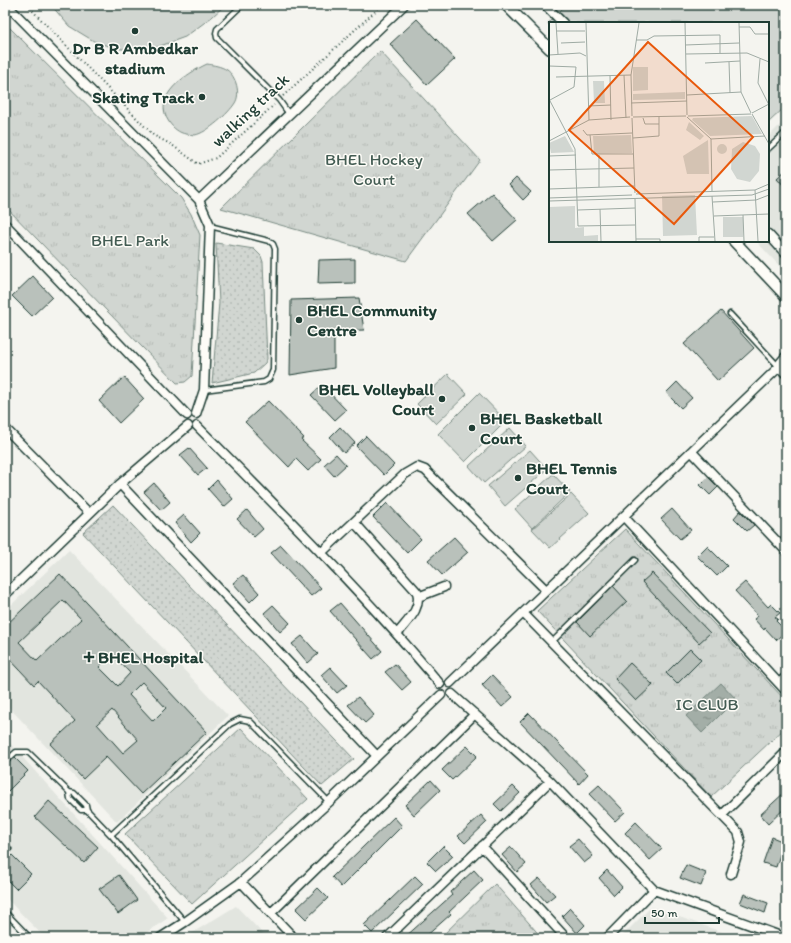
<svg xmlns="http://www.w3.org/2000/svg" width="791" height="943" font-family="Itim,sans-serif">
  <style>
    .built { fill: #e2e5df }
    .grass { fill: url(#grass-dots); stroke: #788a82 }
    .park { fill: url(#park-tufts); stroke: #788a82 }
    .garden { fill: #d1d6d1; stroke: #788a82 }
    .water { fill: url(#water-ripples); stroke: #6e8179 }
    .building { fill: #b9c1bb; stroke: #1f3d34; fill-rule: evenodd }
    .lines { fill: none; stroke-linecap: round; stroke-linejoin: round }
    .service-casing { stroke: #1f3d34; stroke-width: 7 }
    .minor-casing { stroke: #1f3d34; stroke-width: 11 }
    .tertiary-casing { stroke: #1f3d34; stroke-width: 13 }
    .path { stroke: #1f3d34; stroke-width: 2; stroke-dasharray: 1 3; stroke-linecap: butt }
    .service { stroke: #fdfcf7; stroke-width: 4 }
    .minor { stroke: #fdfcf7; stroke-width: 8 }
    .tertiary { stroke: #fdfcf7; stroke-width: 10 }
    .poi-dot { fill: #1f3d34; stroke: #fdfcf7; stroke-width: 1.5 }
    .labels { text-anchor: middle; stroke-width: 3; stroke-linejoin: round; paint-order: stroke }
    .poi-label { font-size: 17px; font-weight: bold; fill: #1f3d34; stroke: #fdfcf7; text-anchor: start }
    .street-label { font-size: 17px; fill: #1f3d34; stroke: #fdfcf7 }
    .park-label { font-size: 17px; fill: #435c53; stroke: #fdfcf7 }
    .inset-road { fill: none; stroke: #9faba4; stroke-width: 1 }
    .view { fill: #e8590c; fill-opacity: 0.15; stroke: #e8590c; stroke-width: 2 }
    .inset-edge { fill: none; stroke: #1f3d34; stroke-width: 2 }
  </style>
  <defs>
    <pattern id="grass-dots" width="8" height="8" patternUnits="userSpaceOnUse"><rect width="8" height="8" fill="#d1d6d1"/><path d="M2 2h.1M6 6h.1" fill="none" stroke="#b3b9b4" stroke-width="1.8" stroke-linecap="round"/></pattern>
    <pattern id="park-tufts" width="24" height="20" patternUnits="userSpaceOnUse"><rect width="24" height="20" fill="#d1d6d1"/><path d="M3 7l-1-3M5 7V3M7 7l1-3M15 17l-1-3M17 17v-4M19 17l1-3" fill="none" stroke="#b3b9b4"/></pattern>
    <pattern id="water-ripples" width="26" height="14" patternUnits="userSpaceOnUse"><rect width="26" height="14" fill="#a3aea7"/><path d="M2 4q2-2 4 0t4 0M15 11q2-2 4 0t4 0" fill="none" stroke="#848f89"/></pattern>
  </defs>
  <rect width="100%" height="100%" fill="#f4f4ef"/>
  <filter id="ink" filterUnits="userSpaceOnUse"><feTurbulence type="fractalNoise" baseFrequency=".025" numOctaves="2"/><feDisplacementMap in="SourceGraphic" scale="8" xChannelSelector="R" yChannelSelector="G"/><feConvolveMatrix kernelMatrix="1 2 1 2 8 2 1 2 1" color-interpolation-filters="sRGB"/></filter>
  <g filter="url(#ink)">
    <path class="built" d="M786,119v154l-30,-32h12v-104z
      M69,550l159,166 -111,106 -112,-119v-92z
      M5,738l163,180 -29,20h-94l-40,-41z
      M236,906l31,32h-83z
      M651,907l88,31h-119z"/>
    <path class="grass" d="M216,243l38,6 7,7 2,6 4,97 -2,4 -11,10 -42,10 7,-80z
      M113,505l241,254 -32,27 -239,-253z"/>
    <path class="park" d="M5,23l176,175 10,16 9,21 -8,141 -7,6 -8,1 -172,-177z
      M380,51l100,109 -74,101 -185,-53z
      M625,529l161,172v26l-75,70 -174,-186z
      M241,728l67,71 -116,105 -67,-70z
      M495,884l47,54h-102z"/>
    <path class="garden" d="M51,5h174l-13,12 -27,20 -33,12h-31l-24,-6 -28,-17z
      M566,5h220v101l-18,17v-100h-218v3l-2,-3z
      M207,64c6,1 14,2 20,6 9,6 14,24 8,33 -6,10 -28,30 -40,32 -3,0 -6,-1 -9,-1 -7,-1 -13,-6 -17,-12 -18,-26 17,-48 38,-58z
      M448,374l19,20 -31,30 -19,-20z
      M479,393l27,28 -41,41 -27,-28z
      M510,428l16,18 -42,37 -15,-17z
      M530,450l17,19 -42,37 -17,-20z
      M553,474l17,18 -38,36 -17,-19z
      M571,494l18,19 -39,35 -18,-19z"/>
    <path class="water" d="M721,683l15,16 -34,34 -16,-17z"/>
    <path class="building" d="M417,19l38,40 -28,26 -37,-41z
      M786,170v18l-9,-10z
      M516,178l15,14 -8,8 -14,-15z
      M492,193l25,27 -24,21 -25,-27z
      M355,259v24l-37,1 1,-24z
      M33,276l19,21 -20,19 -20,-20z
      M359,298l5,32 -30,1v37l-44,7 1,-75z
      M721,311l33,37 -36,33 -34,-37z
      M124,377l20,22 -25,24 -20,-22z
      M677,382l15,16 -11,10 -15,-15z
      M322,385l24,25 -11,10 -24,-25z
      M268,401l36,37 -3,2 20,19 -13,12 -12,-12 -7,8 -44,-45z
      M340,427l15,16 -11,10 -14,-16z
      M366,436l28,29 -10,10 -28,-29z
      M189,448l18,20 -9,7 -18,-20z
      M336,454l10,11 -12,11 -10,-11z
      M708,477l10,10 -8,8 -10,-10z
      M217,480l16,19 -9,8 -16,-18z
      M154,483l16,19 -9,8 -17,-18z
      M387,503l34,36 -14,14 -34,-36z
      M672,509l19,21 -11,9 -19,-20z
      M247,510l16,19 -9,8 -17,-18z
      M740,511l14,14 -7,6 -13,-13z
      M184,515l16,18 -9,9 -16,-19z
      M454,537l14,15 -26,23 -14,-15z
      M281,545l40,43 -10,8 -40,-43z
      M707,546l20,20 -10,10 -20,-20z
      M652,573l58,60 -11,10 -57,-61z
      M60,574l147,158 -66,62 -35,-37 -23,22 -33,-35 25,-23 -37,-40 -4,4 -29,-31v-28zM63,600l18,19 -44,42 -18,-19zM112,654l18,19 -12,13 -19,-19zM142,682l24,26 -13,13 -24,-26zM112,710l26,30 -15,13 -26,-29z
      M243,575l16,18 -9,9 -17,-19z
      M745,582l23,25 3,-3 9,9 -5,4 3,2 -2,2 10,10 -10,9 -11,-12 -1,2 -10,-11 4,-3 -23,-25z
      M613,586l14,15 -37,35 -13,-14z
      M340,603l42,48 -9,8 -43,-48z
      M273,605l17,18 -10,9 -16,-19z
      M302,636l16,18 -10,9 -16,-19z
      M690,649l11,11 -24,24 -11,-11z
      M630,663l23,22 -17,16 -21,-22z
      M395,664l16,18 -9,8 -17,-18z
      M330,667l17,18 -10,8 -16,-18z
      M492,675l21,22 -11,10 -20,-22z
      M358,697l16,18 -9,8 -17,-18z
      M529,713l59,61 -9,10 -59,-62z
      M467,746l10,10 -25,24 -10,-10z
      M15,758l13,13 -23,23v-29z
      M431,780l9,10 -26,25 -9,-10z
      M599,785l26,27 -10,9 -26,-27z
      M513,786l7,7 -19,18 -7,-7z
      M786,791v16l-18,17 -8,-9z
      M49,801l49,46 -14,16 -49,-46z
      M481,815l6,7 -22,21 -7,-7z
      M394,817l8,9 -61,61 -9,-10z
      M636,822l26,27 -12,11 -25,-27z
      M772,837l12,5 -8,25 -13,-4z
      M578,839l15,17 -9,7 -15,-17z
      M443,846l10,10 -17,15 -9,-9z
      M511,847l15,17 -9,8 -15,-17z
      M12,855l19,19 -15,15 -11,-11v-17z
      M686,865l20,8 -5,13 -21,-8z
      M474,870l9,10 -34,32 2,2 -27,24h-20l48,-43 -2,-3z
      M607,870l15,17 -8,8 -15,-17z
      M119,875l18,25 -19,14 -19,-25z
      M415,876l8,8 -51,49 -8,-8z
      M539,878l16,17 -9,7 -15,-17z
      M318,888l10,10 -22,21 -10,-10z
      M744,894l24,9 -3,10 -25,-10z
      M570,908l15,17 -8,8 -15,-17z"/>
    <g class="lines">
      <g class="service-casing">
        <path id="service" d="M242,5l-25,24 -1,4 1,5 62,62 10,14
          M768,149l18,-17
          M730,314l49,53
          M204,390l60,-8 5,-3 4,-9 2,-121 -2,-5 -4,-3 -59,-15
          M552,642l83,-82
          M5,762l11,-10h12l41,40 5,1 12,12 1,5 24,25 119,-111 10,-5 10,2 79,81
          M69,792l1,7 11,11h6
          M111,835l74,87
          M5,845l4,4
          M5,912l25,26"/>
      </g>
      <g class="minor-casing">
        <path id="minor" d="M7,5l192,195 11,25 -6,165 -8,24
          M545,5l18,18
          M199,200l205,-195
          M5,224l182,191
          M768,234l18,20
          M779,367l7,7
          M197,426c83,84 167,168 243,258
          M5,428l84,85
          M692,452l94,99
          M120,484l257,272
          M624,517l162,174
          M354,522l63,70c5,17 -10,29 -19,41
          M321,553l84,-79 12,-7 8,3 121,120
          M5,595l115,-111 68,-58
          M418,597l26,-10
          M523,613l215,219 3,10 -10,32
          M450,683l329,-316 1,-4 6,-7
          M779,683l7,-6
          M452,694l98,87 104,109 132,48
          M722,815l64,-63
          M482,846l84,92
          M241,882l53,56
          M271,913l204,-199
          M160,938l25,-16 56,-40 88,-80 112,-107
          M387,938l163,-157
          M607,938l47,-48"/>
      </g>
      <g class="tertiary-casing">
        <path id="tertiary" d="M506,5l44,44
          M734,241l52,55"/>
      </g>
      <path class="path" d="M27,5l126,130 19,10 26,19 18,-6 58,-53
        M283,96l99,-91"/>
      <use href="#service" class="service"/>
      <use href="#minor" class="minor"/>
      <use href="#tertiary" class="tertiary"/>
    </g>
  </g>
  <g class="poi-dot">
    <circle cx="135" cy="31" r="4"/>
    <circle cx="202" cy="97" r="4"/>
    <circle cx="299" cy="320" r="4"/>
    <circle cx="442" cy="399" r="4"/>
    <circle cx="472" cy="428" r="4"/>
    <circle cx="518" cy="478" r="4"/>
    <path d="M87 651h4v4h4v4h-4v4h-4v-4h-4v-4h4z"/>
  </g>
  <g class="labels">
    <g class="poi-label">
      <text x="135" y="54" text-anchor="middle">Dr B R Ambedkar<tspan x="135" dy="20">stadium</tspan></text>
      <text x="194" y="103" text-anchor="end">Skating Track</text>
      <text x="307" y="316">BHEL Community<tspan x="307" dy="20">Centre</tspan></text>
      <text x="434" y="395" text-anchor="end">BHEL Volleyball<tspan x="434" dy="20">Court</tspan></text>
      <text x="480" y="424">BHEL Basketball<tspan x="480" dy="20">Court</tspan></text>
      <text x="526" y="474">BHEL Tennis<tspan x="526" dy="20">Court</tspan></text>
      <text x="98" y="663">BHEL Hospital</text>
    </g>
    <g class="street-label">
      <text transform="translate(250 110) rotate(-43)" y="6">walking track</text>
    </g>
    <g class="park-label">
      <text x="374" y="165">BHEL Hockey<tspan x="374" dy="20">Court</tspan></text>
      <text x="130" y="246">BHEL Park</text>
      <text x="707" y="710">IC CLUB</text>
    </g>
  </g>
  <g transform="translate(549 22)">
    <rect width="220" height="220" fill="#f4f4ef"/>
    <path d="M136,70v7l-52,1v-6zM140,100l15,14 -4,4 -14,-10zM26,184v22l9,-1v9l14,-1v6h-49v-34z" fill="#d1d6d1"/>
    <path d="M84,45h15v23l-15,1zM44,59h11l1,22h-11zM203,94l10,18 -52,2 -18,-16 1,-2zM82,113l1,18 -38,1 -1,-18zM16,114l9,16 -23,1 -2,-10zM159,118l1,34h-22l-4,-18zM174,195h20v20h-20z" fill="#d1d6d1"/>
    <path d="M194,120l12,4 5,8 -1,17 -9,11 -13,-3 -6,-10 1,-20zM168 127a5 5 0 1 1 10 0a5 5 0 1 1-10 0ZM146,173l2,40 -34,1 -1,-40z" fill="#d1d6d1"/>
    <path class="inset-road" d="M7,1l2,31M37,1l3,97M136,1l2,92M190,1l2,69 10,21M190,5h11l5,7h14M8,9h28M87,18h11l7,-4 66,-1v18M12,21l24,-1M136,23l54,-2M137,32l61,-1 22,9M0,33l31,-2 6,3M211,37l-2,24 11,22M180,40l1,31M156,41l35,-2M0,44l27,1 -2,20 -24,13M75,53l2,43M61,54l1,44M7,55l75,-2M138,73l54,-3M0,77l26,50 3,77 57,-1M82,81l56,-2M39,84l23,-1M203,91l17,-9M203,92l17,30M83,94l-1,-41 8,-52M139,94l63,-2M84,95l53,-1M138,95l24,22 54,-3M83,96l3,75M94,96l2,6h14M34,108l4,5 45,-2M41,113l2,19h41M84,116l26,-2v-19M162,117l1,52M0,119l40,-21 41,-3M50,133v32M0,134l27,-1M0,148l85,-2M0,167l85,-3M206,168l3,51M87,172l119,-4 14,-6M163,174l3,45M0,176l83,-3M86,177l1,42M0,179l203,-6 17,-6M164,180l43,-2 13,-5M51,187l1,32M29,188l57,-2M194,193l1,26M165,194l55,-2M87,217h24v2M150,219v-4h15"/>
    <path class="view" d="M99,20l105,95 -79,87 -105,-94z"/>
    <rect width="220" height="220" class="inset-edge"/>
  </g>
  <rect width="791" height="943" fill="none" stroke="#fdfcf7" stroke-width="20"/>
  <rect x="10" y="10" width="771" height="923" fill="none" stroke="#1f3d34" stroke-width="1.5" filter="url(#ink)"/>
  <path d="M645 917v6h74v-6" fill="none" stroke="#1f3d34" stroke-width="2"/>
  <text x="651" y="917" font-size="12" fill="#1f3d34" stroke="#fdfcf7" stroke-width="3" paint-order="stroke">50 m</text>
</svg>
